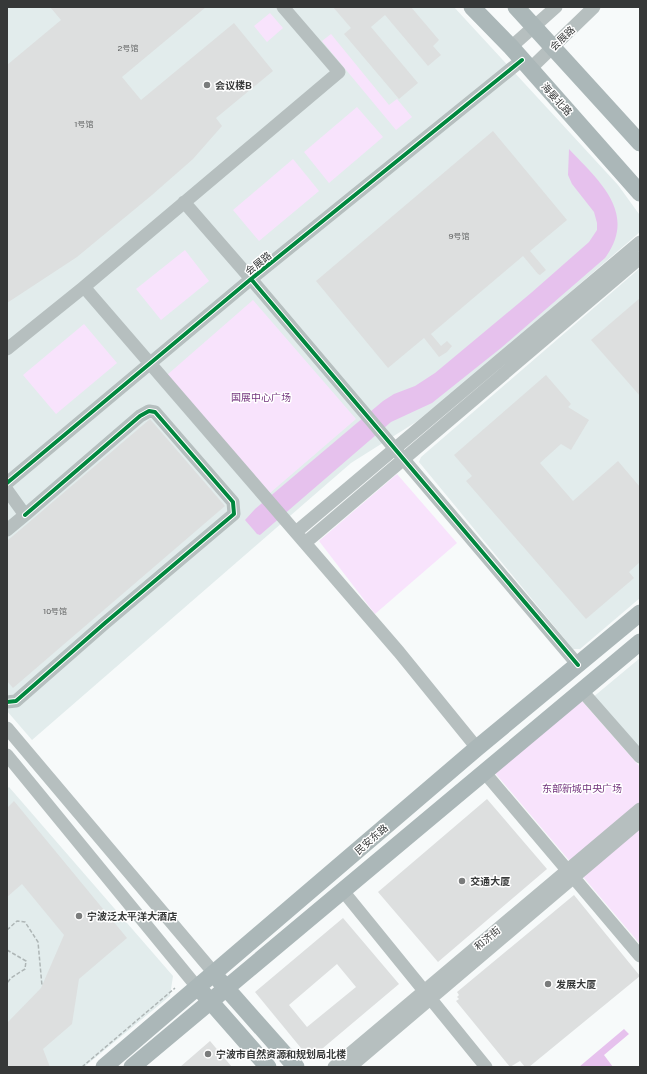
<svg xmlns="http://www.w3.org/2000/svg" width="647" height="1074" font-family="'Public Sans','Noto Sans SC',sans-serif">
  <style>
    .built { fill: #e2ecec }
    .green { fill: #f8e3fc }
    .water { fill: #e6c1ed }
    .building { fill: #dddfdf; fill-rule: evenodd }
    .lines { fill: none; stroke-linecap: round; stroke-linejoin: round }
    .path { stroke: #aeb6b6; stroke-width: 1.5; stroke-dasharray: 4 2; stroke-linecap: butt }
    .minor { stroke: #b6bfbf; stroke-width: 13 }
    .major { stroke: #abb7b8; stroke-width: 17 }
    .cycleway-casing { stroke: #fff; stroke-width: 6 }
    .cycleway { stroke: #00873e; stroke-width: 4 }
    .poi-dot { fill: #7a7c7c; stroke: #fff; stroke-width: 1.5 }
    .labels { text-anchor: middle; stroke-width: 3; stroke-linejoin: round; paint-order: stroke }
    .number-label { font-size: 8px; fill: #626464 }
    .street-label { font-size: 10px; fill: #363838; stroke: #fff }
    .poi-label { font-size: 10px; font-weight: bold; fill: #363838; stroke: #fff; text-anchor: start }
    .park-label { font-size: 10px; fill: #72337c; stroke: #fff }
  </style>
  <rect width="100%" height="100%" fill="#f7fafa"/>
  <path class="built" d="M7,7h447l164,178 21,29 1,18 -161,139 -63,51 -65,41 -319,277 -25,-29z
    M640,268v330l-60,51h-7l-154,-187 2,-5z
    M640,658v95l-48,-55z
    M9,787l164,189 -3,20 -86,71h-77v-278z"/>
  <path class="green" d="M270,13l13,15 -16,14 -13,-16z
    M331,34l58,71 8,-6 15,18 -16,13 -74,-89z
    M357,107l26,30 -54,46 -25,-31z
    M293,159l26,32 -60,50 -26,-31z
    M185,250l24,31 -48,39 -25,-31z
    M253,300l103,119 -86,74 -103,-118z
    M84,324l33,39 -61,51 -33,-39z
    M397,474l60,69 -82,71 -56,-73z
    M582,701l58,66v177l-145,-171z"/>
  <path class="water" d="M569,149c30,32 69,64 36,109l-104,90 -69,55 -41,19 -131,113 -3,-1 -12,-14 10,-11 128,-108 11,-7 21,-8 20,-13 96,-80 58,-51 8,-12v-7l-3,-11 -22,-28 -4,-9z
    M624,1029l5,5 -25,21 9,12h-34z"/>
  <path class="building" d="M50,7h156l-84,70 19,23 93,-77 39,48 -57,47 6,8 -29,33 -41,36 -75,62 -70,46v-238l54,-45z
    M333,7h78l28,33 -6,6 8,9 -13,11 -43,-51 -14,12 47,56 -19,16 -55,-65 7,-6z
    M493,131l74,89 -37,31 16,19 -6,5 -2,-1 -15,-18 -92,78 10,12 6,-5 5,5 -5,6 -8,5 -15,-19 -36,30 -72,-87z
    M640,298v98l-49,-56z
    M546,375l25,29 -3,3 21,13 -18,30 -10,-6 -21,19 33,38 45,-40 22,26v75l-11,10 5,6 -48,41 -120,-138 6,-5 -18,-21z
    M150,419l75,87 -212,182 -6,-7v-140z
    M487,799l60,70 -109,93 -60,-70z
    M14,801l113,137 -48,41 -7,45 -29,25 7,18h-41l-2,-7v-37l34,-35 23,-53 -42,-51 -15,13v-89z
    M574,895l66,81 -111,91h-4l-5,-6 -10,6 -54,-66 3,-2 -2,-2 2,-2 -2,-3z
    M343,918l56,66 -89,75 -55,-67zM337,964l19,23 -49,40 -18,-22z
    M210,1041l22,26h-52z"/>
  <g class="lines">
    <path class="path" d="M7,930l10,-9 8,1 13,20 4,44
      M7,950l19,11 -1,8 -14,9 -4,5
      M7,1015v3
      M82,1067l93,-79"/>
    <path class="minor" d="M511,47l45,-40
      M530,69l64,-62
      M184,202l67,77 327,386
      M84,287l315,365 78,96
      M7,349l77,-62 255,-215 -56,-65
      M7,483l244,-204 271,-219
      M7,490l18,25 -18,15
      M296,532l344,-290
      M305,543l335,-285
      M582,691l58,66
      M7,702l9,-1 89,-78 129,-109 -1,-12 -78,-90 -6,-1 -9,5 -115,99
      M7,728l207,245
      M7,755l190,232
      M485,773l155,183
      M343,891l143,176
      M334,1067l306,-258
      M350,1067l290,-246"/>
    <path class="major" d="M472,7l39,40 129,146
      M516,7l124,136
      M219,980l77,87
      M203,993l65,74
      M104,1067l373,-319 163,-135
      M132,1067l508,-425"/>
    <g class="cycleway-casing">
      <path id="cycleway" d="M251,279l327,386
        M7,483l244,-204 271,-219
        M7,702l9,-1 89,-78 129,-109 -1,-12 -78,-90 -6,-1 -9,5 -115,99"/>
    </g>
    <use href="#cycleway" class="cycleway"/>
  </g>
  <g class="poi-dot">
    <circle cx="207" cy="85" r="4"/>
    <circle cx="462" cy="881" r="4"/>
    <circle cx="79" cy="916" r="4"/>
    <circle cx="548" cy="984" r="4"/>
    <circle cx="208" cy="1054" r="4"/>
  </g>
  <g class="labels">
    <g class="number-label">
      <text x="128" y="51">2号馆</text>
      <text x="84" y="127">1号馆</text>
      <text x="459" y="239">9号馆</text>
      <text x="55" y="614">10号馆</text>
    </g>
    <g class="street-label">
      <text transform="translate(562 38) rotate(-44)" y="4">会展路</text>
      <text transform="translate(557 99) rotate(48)" y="4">海晏北路</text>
      <text transform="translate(258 263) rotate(-39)" y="4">会展路</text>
      <text transform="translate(371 839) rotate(-41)" y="4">民安东路</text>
      <text transform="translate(487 938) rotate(-40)" y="4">和济街</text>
    </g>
    <g class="poi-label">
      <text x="215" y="89">会议楼B</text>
      <text x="470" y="885">交通大厦</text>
      <text x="87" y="920">宁波泛太平洋大酒店</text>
      <text x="556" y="988">发展大厦</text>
      <text x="216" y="1058">宁波市自然资源和规划局北楼</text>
    </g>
    <g class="park-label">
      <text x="261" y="401">国展中心广场</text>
      <text x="582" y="792">东部新城中央广场</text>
    </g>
  </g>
  <rect width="647" height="1074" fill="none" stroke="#363838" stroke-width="16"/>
</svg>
